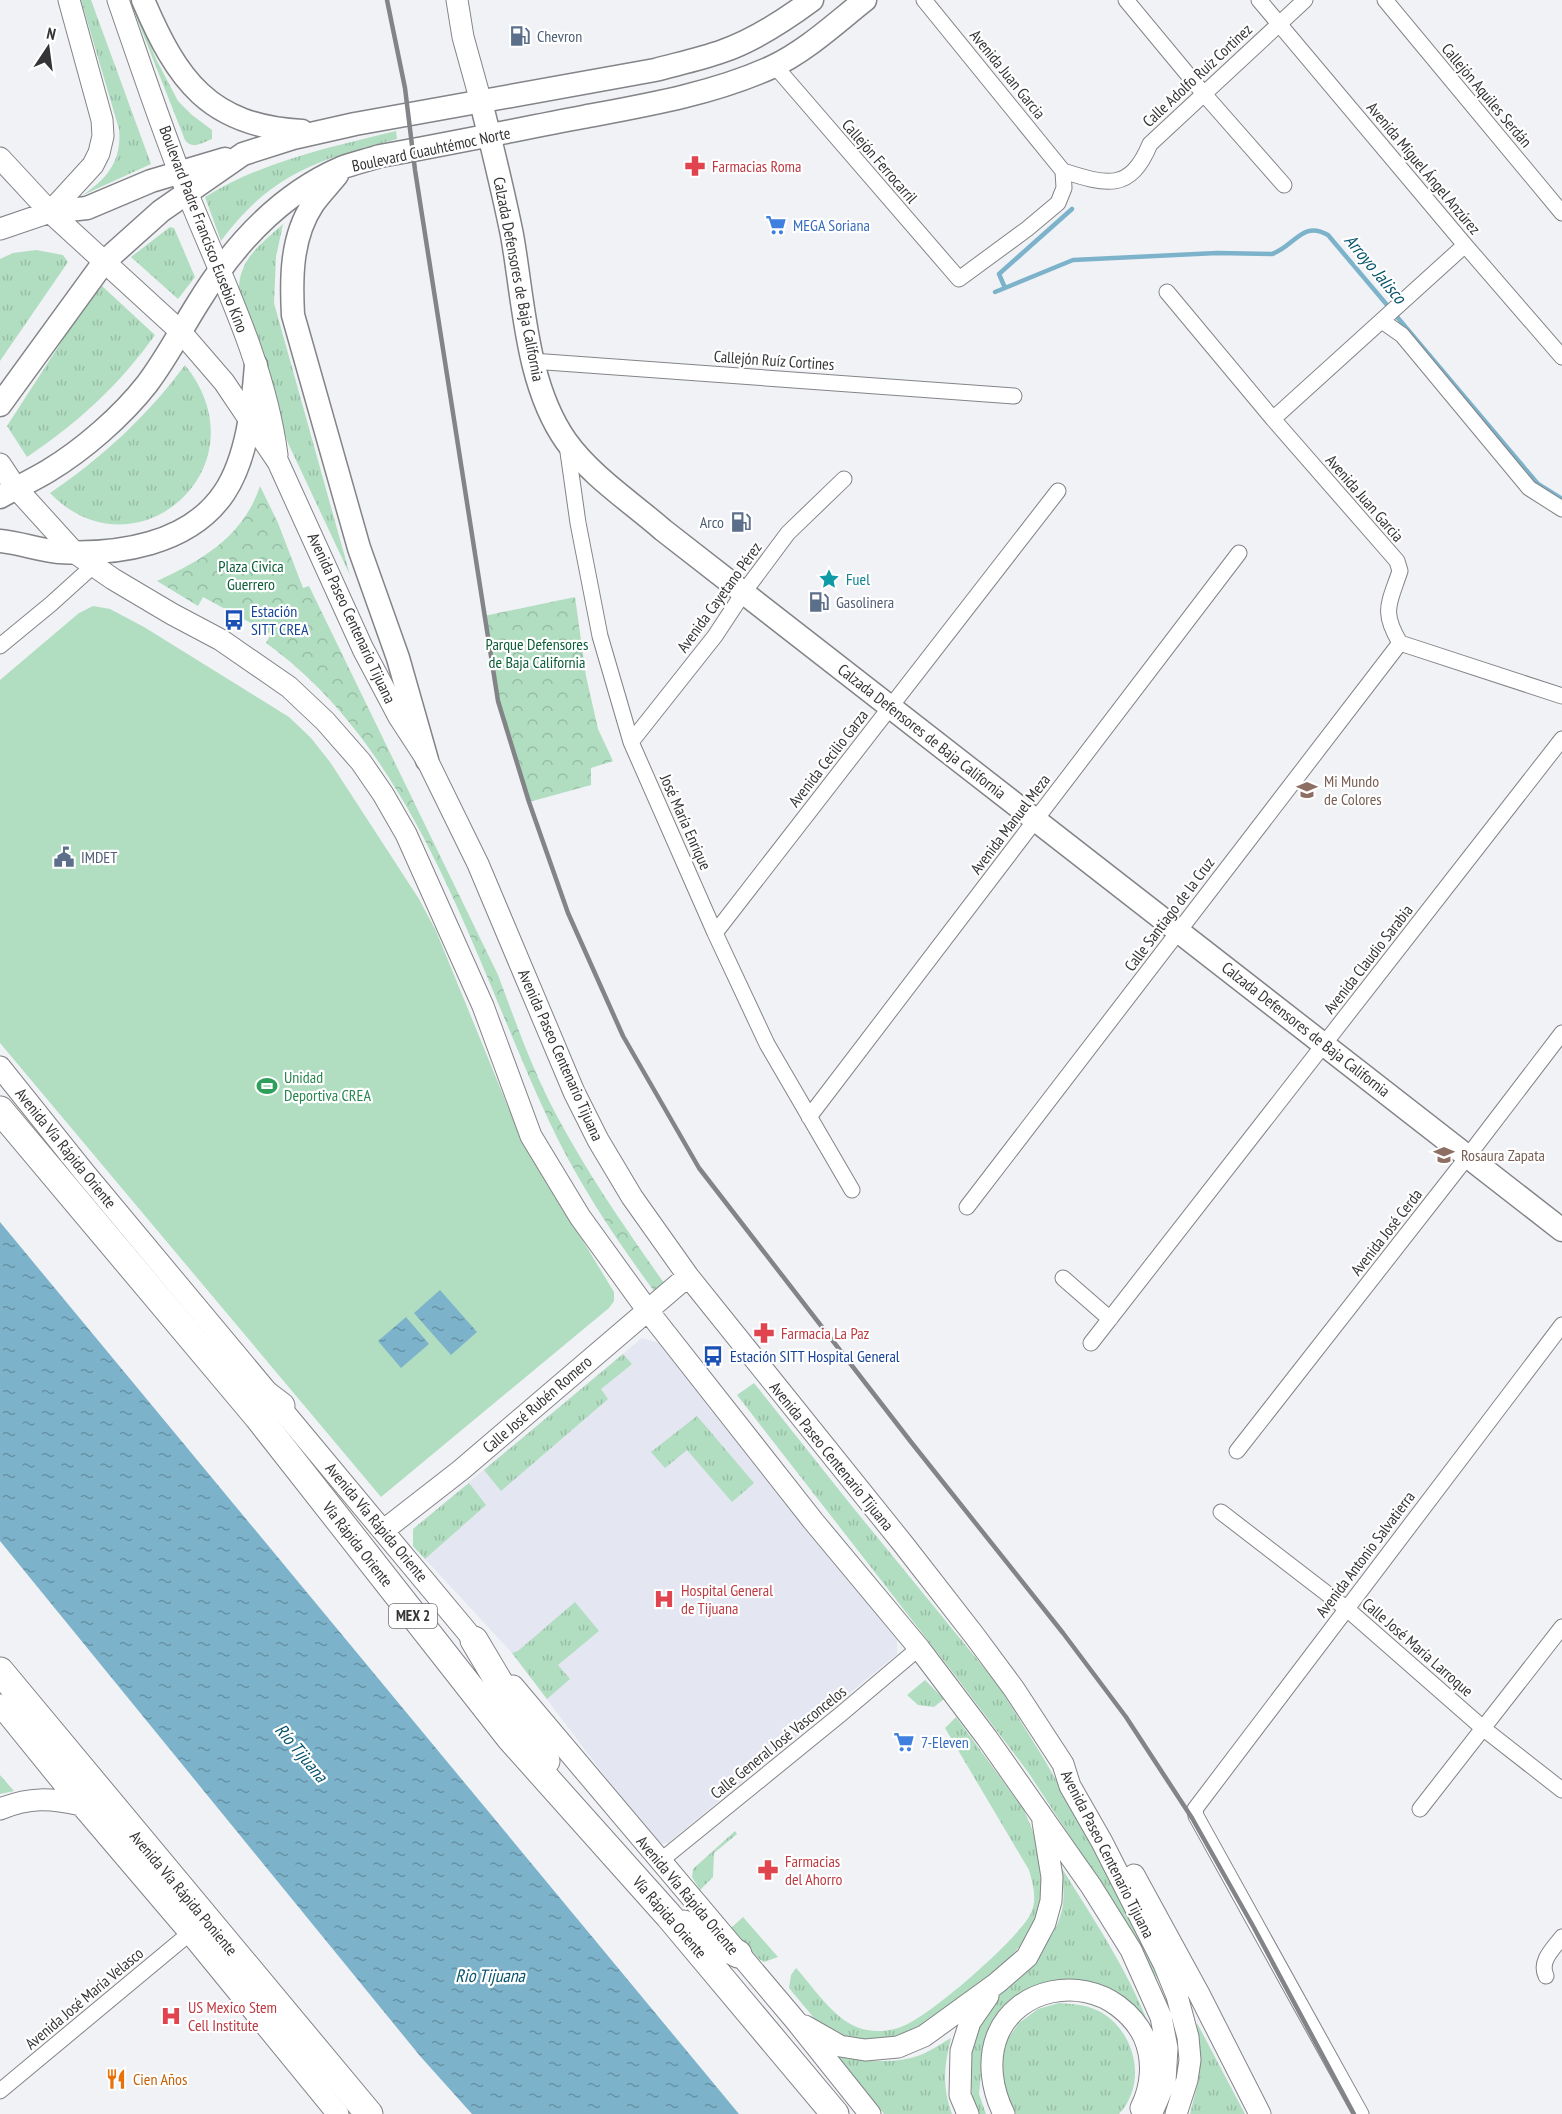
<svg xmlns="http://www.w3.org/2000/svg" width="1562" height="2114" font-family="'PT Sans Narrow',sans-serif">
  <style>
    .built { fill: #e4e6f1 }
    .grass { fill: url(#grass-tufts) }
    .park { fill: url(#park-crowns) }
    .garden { fill: #b1ddc0 }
    .water { fill: url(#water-ripples) }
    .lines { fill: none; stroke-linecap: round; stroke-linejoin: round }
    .stream { stroke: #7cb3cb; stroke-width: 4.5 }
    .street-casing { stroke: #838487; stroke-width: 17 }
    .secondary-casing { stroke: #838487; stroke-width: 23 }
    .primary-casing { stroke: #838487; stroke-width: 25 }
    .highway-casing { stroke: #838487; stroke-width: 29 }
    .street { stroke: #fff; stroke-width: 15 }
    .secondary { stroke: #fff; stroke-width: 21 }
    .primary { stroke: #fff; stroke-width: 22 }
    .highway { stroke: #fff; stroke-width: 27 }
    .rail { stroke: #838487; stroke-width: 4.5 }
    .labels { text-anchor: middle; stroke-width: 4.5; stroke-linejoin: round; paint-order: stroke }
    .shield { fill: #fff; stroke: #727273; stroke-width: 1.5 }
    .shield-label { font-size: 15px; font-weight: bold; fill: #353537 }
    .service-label { font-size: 16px; fill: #4e5e75; stroke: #fff; text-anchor: start }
    .street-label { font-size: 16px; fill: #353537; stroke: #fff }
    .health-label { font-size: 16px; fill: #be3a42; stroke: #fff; text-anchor: start }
    .shop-label { font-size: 16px; fill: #366cbe; stroke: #fff; text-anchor: start }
    .park-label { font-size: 16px; fill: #0b5d37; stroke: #fff }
    .culture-label { font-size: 16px; fill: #0d838f; stroke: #fff; text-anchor: start }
    .transit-label { font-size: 16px; fill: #164399; stroke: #fff; text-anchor: start }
    .education-label { font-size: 16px; fill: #785e54; stroke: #fff; text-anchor: start }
    .leisure-label { font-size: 16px; fill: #27864d; stroke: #fff; text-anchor: start }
    .food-label { font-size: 16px; fill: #c56008; stroke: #fff; text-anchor: start }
    .water-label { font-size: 18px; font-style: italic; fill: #09556e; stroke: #fff }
  </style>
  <defs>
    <pattern id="grass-tufts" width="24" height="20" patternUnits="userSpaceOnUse" patternTransform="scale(1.5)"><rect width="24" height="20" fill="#b1ddc0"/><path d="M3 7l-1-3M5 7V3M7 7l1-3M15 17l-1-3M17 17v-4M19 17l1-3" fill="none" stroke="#99bea6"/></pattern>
    <pattern id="park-crowns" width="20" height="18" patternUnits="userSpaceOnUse" patternTransform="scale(1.5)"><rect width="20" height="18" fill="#b1ddc0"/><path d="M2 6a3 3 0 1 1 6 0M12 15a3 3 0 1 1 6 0" fill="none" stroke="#99bea6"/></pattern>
    <pattern id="water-ripples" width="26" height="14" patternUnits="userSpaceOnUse" patternTransform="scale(1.5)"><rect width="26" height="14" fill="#7cb3cb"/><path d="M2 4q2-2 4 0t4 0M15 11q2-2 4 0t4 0" fill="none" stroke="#6692a6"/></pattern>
  </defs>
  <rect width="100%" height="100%" fill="#f1f2f6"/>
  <path class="built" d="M642,1338l18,5 237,297v14l-229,189 -12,1 -144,-191 -99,-107v-17z"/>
  <path class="grass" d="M81,0h10l60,164 -68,31c25,-17 39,-35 36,-66z
    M132,6h2l22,53 22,42 14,14 20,15v9c-10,4 -20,11 -27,1z
    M396,131l1,8c-77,20 -126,34 -176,102l-16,-44c58,-36 126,-50 191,-66z
    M283,224l-7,33 -2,46 76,272 -62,-132 -47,-135c-9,-43 13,-58 42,-84z
    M170,227l4,1 21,49 -17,22 -47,-42z
    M36,250l27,5 5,7 -68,99v-102l13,-6z
    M102,286l53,49c-35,49 -77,88 -128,122l-20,-31 73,-113z
    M185,365c82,102 -50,216 -135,128 52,-35 98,-78 135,-128z
    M623,1354l9,10 -31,25 7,10 -107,92 -17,-21z
    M754,1383l97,122 147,180 46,74 47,82 75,149 -18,-24 -24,-47 -96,-147 -74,-98 -217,-279z
    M697,1416l57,67 -22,19 -45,-52 -22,18 -14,-16z
    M469,1483l17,22 -61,54 -12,-13v-17z
    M575,1602l24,29 -41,34 12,14 -23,20 -35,-46 6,-2z
    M925,1680l19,19 -10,8 -16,-2 -11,-10z
    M956,1717l68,93 10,24 6,25 5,42 -24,44 -34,37 -59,41 -28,15 -31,3 -28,-4 -14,-7 -13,-12 -25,-30 2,-13 5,-7c19,21 41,57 71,62 11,2 26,1 36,-4 27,-10 114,-86 127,-111 8,-15 3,-30 -1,-45l-84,-142z
    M0,1775l14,16 -14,3z
    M735,1831l2,3 -23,19 -1,24 -13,13 -8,-13 1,-8z
    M1061,1867c32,51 66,102 88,158l-26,-23 -86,-15 -21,9 -21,20 -11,27 -5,51 7,20h-9c-15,-50 -5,-94 32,-132 20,-20 42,-37 51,-65 6,-17 3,-33 1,-50z
    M743,1917l35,40 -14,5 -5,-3 -28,-31z
    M1059,2003c16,1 31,2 45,11 32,21 43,70 15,100h-103l-7,-8 -9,-43 6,-22 13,-18 19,-14z
    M1197,2023l48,91h-55l9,-36z
    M951,2038c-7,29 -9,48 1,76h-68l-49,-58c26,5 62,9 88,-2 9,-4 19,-11 28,-16z"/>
  <path class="park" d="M260,486l18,37 25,65 6,-2 189,389c18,48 35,97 60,143 31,58 68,111 106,165l-10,8c-40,-54 -77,-110 -105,-170 -76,-162 -131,-369 -283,-478l5,-9 -68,-37 -5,9 -41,-25c44,-20 87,-45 103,-95z
    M575,597l11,79 12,53 15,32 -22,7v17l-62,17 -31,-101 -14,-85z"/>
  <path class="garden" d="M93,606l17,3 34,18 145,90 22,21 19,24 89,137 17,32 86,210 92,151v9l-5,7 -228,189 -381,-454v-363l79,-67z"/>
  <path class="water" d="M0,1222l739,892h-267l-52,-58 -420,-515z
    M440,1290l37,42 -26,23 -37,-42z
    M406,1317l23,27 -28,24 -23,-27z"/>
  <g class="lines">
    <path class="stream" d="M1005,288l-6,-14 73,-65
      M995,292l78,-32 144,-7 55,1c23,-8 30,-34 56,-19l210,249 24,15"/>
    <g class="street-casing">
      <path id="street" d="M924,0l139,171
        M1126,0l78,94 80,91
        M1259,0l206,245 97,112
        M1385,0l177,213
        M775,66l184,213 68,-50 31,-26 6,-15 -1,-17c44,14 67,21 87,-27l155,-144
        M1167,292l106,127 124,142 3,10c-11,33 -19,40 0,72
        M1382,321l20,14 127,153 33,21
        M532,361l482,35
        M1273,419l192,-174
        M567,445l11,78 22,113 31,106 84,191 52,111 85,146
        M1400,643l162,53
        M0,646l51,-42 42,-38
        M631,742l84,-106 29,-44 44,-59 56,-54
        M715,933l343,-442
        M809,1117l430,-564
        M967,1207l433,-564
        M1063,1278l47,41
        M1091,1343l471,-604
        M1237,1451l231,-295 94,-123
        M1221,1512l126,97 137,120 78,61
        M1420,1809l142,-182
        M659,1862l182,-148 78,-66
        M1546,1976c-7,-15 7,-27 16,-39
        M0,2091l190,-158
        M1361,2114l-165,-298 -1,-7 367,-484"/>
    </g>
    <g class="secondary-casing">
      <path id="secondary" d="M118,0c23,66 45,133 71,197 34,84 76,167 88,258
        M457,0l6,37 18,65
        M0,158l50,54 130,119 44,51 54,80 85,187 36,68 28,43 51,104 96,228 24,48 34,57 56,79 216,269 70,90 40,54 49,75 7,22 32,56 62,122 13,32 11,41 2,23 -3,20 -11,34
        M0,229l50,-17 43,-47 6,-12 4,-17 -1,-16 -33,-120
        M0,464l16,24 58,64 39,27 59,35 49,26 68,47 36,34 36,41 22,32 23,40 77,172 48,130 49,81 68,94 166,211 105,126 68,90 104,148 40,64 30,67 6,31 -2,34 -12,28 -4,4
        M0,1067l84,105 399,479
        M384,1530l77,-60 227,-194
        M513,1686l282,334 75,94
        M0,1705l81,100 109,128 148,181
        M0,1809c30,-12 50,-11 81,-4
        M1134,1875l65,119 61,120
        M805,2026l35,20 25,4 33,-3 26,-11 73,-53 30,-26 18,-34 6,-22 1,-24 -9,-55
        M968,2114l-8,-19 1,-44 9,-29 18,-26
        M1004,2114c-12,-24 -17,-54 -6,-80 20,-46 82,-57 120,-28 12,9 20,18 26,31 10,23 8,49 -3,71"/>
    </g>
    <g class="primary-casing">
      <path id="primary" d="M143,0c34,80 66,126 159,131
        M481,102c11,44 22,88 31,133 12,67 14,149 54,206 25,35 65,61 97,89l899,700
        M337,175c-8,10 -17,19 -24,29 -22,33 -22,74 -20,111l66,233 39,110 29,102
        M50,212l37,-4 64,-27 74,-22
        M0,405l104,-143 57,-51 82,-57 50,-16 62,-14 300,-54c22,-6 46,-11 68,-19 32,-11 62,-31 89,-51
        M0,497c16,-9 33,-17 48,-26 35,-21 74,-55 99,-87 19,-25 34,-54 51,-81 35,-57 81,-108 143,-135 13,-5 27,-8 39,-12 68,-12 135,-26 203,-39 64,-12 129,-23 189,-50 34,-16 64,-44 93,-67
        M0,541c20,2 39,9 59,11 58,3 130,-7 165,-59 23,-34 29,-88 32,-128"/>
    </g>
    <g class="highway-casing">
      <path id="highway" d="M0,1110l258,307 252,321 159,178 166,198
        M232,1369l49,37
        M474,1640l72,121
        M0,1671l369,443
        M684,1924l54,30"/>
    </g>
    <use href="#street" class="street"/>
    <use href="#secondary" class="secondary"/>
    <use href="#primary" class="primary"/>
    <use href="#highway" class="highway"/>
    <path class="rail" d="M387,0l18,88 10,82 83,531 31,101 39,111 55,123 76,132 212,274 152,191 63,84 66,101 61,108 101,188"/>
  </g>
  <defs>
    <g id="fuel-bare" transform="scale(1.62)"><path d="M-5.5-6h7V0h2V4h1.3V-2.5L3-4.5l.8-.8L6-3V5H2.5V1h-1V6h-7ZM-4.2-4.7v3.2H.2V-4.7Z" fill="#5c6f8a" stroke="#fff" stroke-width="2.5" paint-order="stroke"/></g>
    <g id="pharmacy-bare" transform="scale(1.62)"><path d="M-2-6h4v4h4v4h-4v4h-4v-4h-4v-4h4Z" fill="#e0444e" stroke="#fff" stroke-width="2.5" paint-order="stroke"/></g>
    <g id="supermarket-bare" transform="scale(1.62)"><path d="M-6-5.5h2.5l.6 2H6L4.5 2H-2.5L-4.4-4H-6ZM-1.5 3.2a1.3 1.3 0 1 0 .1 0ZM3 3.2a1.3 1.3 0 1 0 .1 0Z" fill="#3f7fe0" stroke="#fff" stroke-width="2.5" paint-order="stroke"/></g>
    <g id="sight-bare" transform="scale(1.62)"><path d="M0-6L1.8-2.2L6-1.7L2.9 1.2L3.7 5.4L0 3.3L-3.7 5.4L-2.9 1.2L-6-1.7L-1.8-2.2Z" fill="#0f9aa8" stroke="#fff" stroke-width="2.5" paint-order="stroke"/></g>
    <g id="bus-bare" transform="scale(1.62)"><path d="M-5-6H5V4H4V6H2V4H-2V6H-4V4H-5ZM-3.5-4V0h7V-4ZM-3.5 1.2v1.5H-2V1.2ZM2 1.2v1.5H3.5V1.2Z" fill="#1a4fb4" stroke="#fff" stroke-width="2.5" paint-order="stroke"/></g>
    <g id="school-bare" transform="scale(1.62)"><path d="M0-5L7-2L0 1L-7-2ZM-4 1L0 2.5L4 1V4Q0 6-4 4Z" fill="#8d6e63" stroke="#fff" stroke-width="2.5" paint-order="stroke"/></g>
    <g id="civic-bare" transform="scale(1.62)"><path d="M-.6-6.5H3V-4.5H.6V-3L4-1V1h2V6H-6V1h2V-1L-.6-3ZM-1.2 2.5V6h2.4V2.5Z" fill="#5c6f8a" stroke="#fff" stroke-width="2.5" paint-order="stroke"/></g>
    <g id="stadium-bare" transform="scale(1.62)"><path d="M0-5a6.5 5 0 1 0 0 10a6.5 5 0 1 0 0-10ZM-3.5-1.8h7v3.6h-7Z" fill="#2e9e5b" stroke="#fff" stroke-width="2.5" paint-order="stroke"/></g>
    <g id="hospital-bare" transform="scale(1.62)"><path d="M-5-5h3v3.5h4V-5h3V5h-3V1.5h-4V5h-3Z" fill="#e0444e" stroke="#fff" stroke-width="2.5" paint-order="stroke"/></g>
    <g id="restaurant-bare" transform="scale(1.62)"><path d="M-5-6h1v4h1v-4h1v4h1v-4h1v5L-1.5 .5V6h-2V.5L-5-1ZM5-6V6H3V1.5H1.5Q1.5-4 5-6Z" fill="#e8710a" stroke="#fff" stroke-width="2.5" paint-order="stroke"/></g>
  </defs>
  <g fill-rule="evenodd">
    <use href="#fuel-bare" x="520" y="36"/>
    <use href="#pharmacy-bare" x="695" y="166"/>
    <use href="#supermarket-bare" x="776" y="225"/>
    <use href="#fuel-bare" x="741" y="522"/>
    <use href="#sight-bare" x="829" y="579"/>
    <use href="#fuel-bare" x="819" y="602"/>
    <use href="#bus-bare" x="234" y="620"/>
    <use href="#school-bare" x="1307" y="790"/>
    <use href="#civic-bare" x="64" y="857"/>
    <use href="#stadium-bare" x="267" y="1086"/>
    <use href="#school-bare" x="1444" y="1155"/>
    <use href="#pharmacy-bare" x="764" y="1333"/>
    <use href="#bus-bare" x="713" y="1356"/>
    <use href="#hospital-bare" x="664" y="1599"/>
    <use href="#supermarket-bare" x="904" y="1742"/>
    <use href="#pharmacy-bare" x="768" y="1870"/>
    <use href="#hospital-bare" x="171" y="2016"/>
    <use href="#restaurant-bare" x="116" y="2079"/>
  </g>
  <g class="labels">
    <rect class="shield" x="389" y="1604" width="48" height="24" rx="4.5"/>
    <g class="shield-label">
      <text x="413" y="1621">MEX 2</text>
    </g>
    <g class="service-label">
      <text x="537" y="42">Chevron</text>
      <text x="724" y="528" text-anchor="end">Arco</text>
      <text x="836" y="608">Gasolinera</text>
      <text x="81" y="863">IMDET</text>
    </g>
    <g class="street-label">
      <text transform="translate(1008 74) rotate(51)" y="6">Avenida Juan Garcia</text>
      <text transform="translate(1197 75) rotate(-43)" y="6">Calle Adolfo Ruíz Cortinez</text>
      <text transform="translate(1487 95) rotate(50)" y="6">Callejón Aquiles Serdán</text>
      <text transform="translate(431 149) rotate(-12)" y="6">Boulevard Cuauhtémoc Norte</text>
      <text transform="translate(880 161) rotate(49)" y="6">Callejón Ferrocarril</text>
      <text transform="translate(1424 168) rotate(50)" y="6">Avenida Miguel Ángel Anzúrez</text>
      <text transform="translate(204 229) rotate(69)" y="6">Boulevard Padre Francisco Eusebio Kino</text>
      <text transform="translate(519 279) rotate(79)" y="6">Calzada Defensores de Baja California</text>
      <text transform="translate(774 360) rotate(4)" y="6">Callejón Ruíz Cortines</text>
      <text transform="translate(1365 498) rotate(49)" y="6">Avenida Juan Garcia</text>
      <text transform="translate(719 597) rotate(-54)" y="6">Avenida Cayetano Pérez</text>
      <text transform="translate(352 618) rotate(65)" y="6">Avenida Paseo Centenario Tijuana</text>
      <text transform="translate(922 731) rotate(38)" y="6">Calzada Defensores de Baja California</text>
      <text transform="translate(828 758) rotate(-52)" y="6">Avenida Cecilio Garza</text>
      <text transform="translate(686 822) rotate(66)" y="6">José María Enrique</text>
      <text transform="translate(1010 824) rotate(-53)" y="6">Avenida Manuel Meza</text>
      <text transform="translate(1169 914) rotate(-53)" y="6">Calle Santiago de la Cruz</text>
      <text transform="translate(1368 959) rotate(-52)" y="6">Avenida Claudio Sarabia</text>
      <text transform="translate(1306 1029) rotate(38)" y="6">Calzada Defensores de Baja California</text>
      <text transform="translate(561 1055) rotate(66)" y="6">Avenida Paseo Centenario Tijuana</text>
      <text transform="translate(66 1148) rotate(51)" y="6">Avenida Vía Rápida Oriente</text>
      <text transform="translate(1386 1232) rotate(-52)" y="6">Avenida José Cerda</text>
      <text transform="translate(537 1404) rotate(-41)" y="6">Calle José Rubén Romero</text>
      <text transform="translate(832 1456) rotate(51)" y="6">Avenida Paseo Centenario Tijuana</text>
      <text transform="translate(377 1522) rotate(50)" y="6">Avenida Vía Rápida Oriente</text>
      <text transform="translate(358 1544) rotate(52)" y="6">Vía Rápida Oriente</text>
      <text transform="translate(1365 1554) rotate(-53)" y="6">Avenida Antonio Salvatierra</text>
      <text transform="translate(1418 1647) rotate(41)" y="6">Calle José María Larroque</text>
      <text transform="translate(778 1742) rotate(-39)" y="6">Calle General José Vasconcelos</text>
      <text transform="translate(1108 1854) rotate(63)" y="6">Avenida Paseo Centenario Tijuana</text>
      <text transform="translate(184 1893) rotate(50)" y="6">Avenida Vía Rápida Poniente</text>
      <text transform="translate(688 1895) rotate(50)" y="6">Avenida Vía Rápida Oriente</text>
      <text transform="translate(670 1917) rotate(49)" y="6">Vía Rápida Oriente</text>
      <text transform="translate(84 1998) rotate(-40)" y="6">Avenida José María Velasco</text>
    </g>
    <g class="health-label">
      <text x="712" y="172">Farmacias Roma</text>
      <text x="781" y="1339">Farmacia La Paz</text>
      <text x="681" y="1596">Hospital General<tspan x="681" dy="18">de Tijuana</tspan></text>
      <text x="785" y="1867">Farmacias<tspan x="785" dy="18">del Ahorro</tspan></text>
      <text x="188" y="2013">US Mexico Stem<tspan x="188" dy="18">Cell Institute</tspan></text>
    </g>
    <g class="shop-label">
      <text x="793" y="231">MEGA Soriana</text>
      <text x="921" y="1748">7-Eleven</text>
    </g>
    <g class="park-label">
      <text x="251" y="572">Plaza Civica<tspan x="251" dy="18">Guerrero</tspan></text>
      <text x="537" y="650">Parque Defensores<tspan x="537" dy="18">de Baja California</tspan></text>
    </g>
    <g class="culture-label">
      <text x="846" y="585">Fuel</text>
    </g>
    <g class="transit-label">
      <text x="251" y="617">Estación<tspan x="251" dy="18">SITT CREA</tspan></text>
      <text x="730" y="1362">Estación SITT Hospital General</text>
    </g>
    <g class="education-label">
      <text x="1324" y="787">Mi Mundo<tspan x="1324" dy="18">de Colores</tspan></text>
      <text x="1461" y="1161">Rosaura Zapata</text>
    </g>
    <g class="leisure-label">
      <text x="284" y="1083">Unidad<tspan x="284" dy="18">Deportiva CREA</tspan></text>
    </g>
    <g class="food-label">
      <text x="133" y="2085">Cien Años</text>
    </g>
    <g class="water-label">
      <text transform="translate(1375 269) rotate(50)" y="6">Arroyo Jalisco</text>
      <text transform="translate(301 1753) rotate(50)" y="6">Río Tijuana</text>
      <text x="490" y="1982">Rio Tijuana</text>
    </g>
  </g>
  <g transform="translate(48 48) rotate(13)" stroke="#ffffff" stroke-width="4.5" paint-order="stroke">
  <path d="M0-4.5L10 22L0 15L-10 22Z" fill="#353537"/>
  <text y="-9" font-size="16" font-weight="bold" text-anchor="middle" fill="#353537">N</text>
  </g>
</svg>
